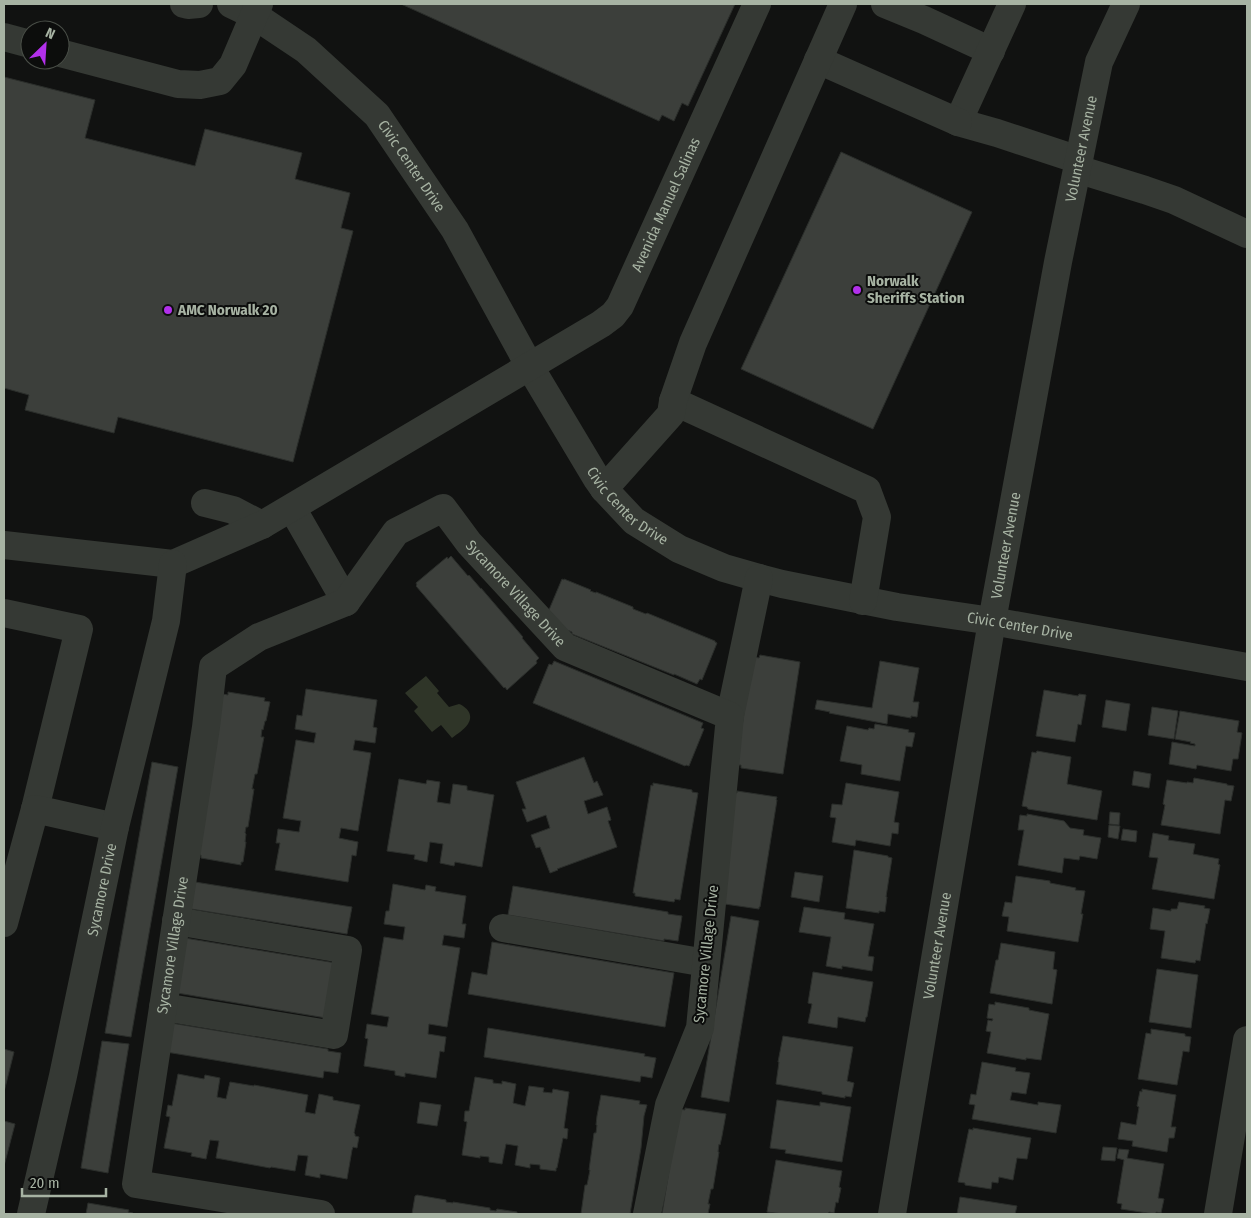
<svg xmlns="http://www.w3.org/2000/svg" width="1251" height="1218" font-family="'Fira Sans Condensed',sans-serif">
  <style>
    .water { fill: #2f3528 }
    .building { fill: #3c3f3b; stroke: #2b2e2b }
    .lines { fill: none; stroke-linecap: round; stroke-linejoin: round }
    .minor { stroke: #353934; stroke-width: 28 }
    .poi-dot { fill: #b230eb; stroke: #0c0d0c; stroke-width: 2 }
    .labels { text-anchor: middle; stroke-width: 4; stroke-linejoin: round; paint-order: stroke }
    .street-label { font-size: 15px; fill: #a7b3a3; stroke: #0c0d0c }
    .poi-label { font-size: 15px; font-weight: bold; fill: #a7b3a3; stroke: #0c0d0c; text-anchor: start }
  </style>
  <rect width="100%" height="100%" fill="#111211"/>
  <path class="water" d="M426,676l13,15 -2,2 12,14 10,-3c8,3 15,11 9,20 -3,5 -11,10 -16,14l-11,-13 -9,7 -18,-21 4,-4 -13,-14z"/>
  <path class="building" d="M401,4h334l-47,102 -6,-3 -8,18 -12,-6 -3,6z
    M4,77l91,23 -10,38 110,28 10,-37 97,24 -7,26 55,14 -9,35 12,3 -60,231 -175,-45 -4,16 -89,-23 4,-15 -25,-7z
    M841,152l131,60 -99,217 -132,-60z
    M451,556l17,20 1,-1 12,14v-1l42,49 -1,1 17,20 -3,3 1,2 -30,27 -2,-3 -1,1 -88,-102 1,-1 -1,-2 31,-26 1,2z
    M562,579l2,1v-1l27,11 -1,1 6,2v-1l37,15v2l13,5 1,-1 68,28v1l2,1 -15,37 -2,-1 -3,5 -23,-10v1l-102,-41v-2l-25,-10 -1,-5z
    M760,655l40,7 -17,112 -42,-6v-3h-5l12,-78 6,-30 5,1z
    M554,661l149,62 -2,5 3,1 -15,37 -3,-1 -1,1 -152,-63 16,-39 3,1z
    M880,661l39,7 -6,34h6l-2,15 -6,-1v2l-23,-4 -1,10 -58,-11 1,-1 -15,-3 2,-9 55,8z
    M306,689l71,11 -4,27 4,1 -2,15 -20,-3 -2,10 18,3 -13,78 -17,-3 -2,10 19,4 -2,14 -4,-1 -4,27 -73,-12 5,-27h-4l2,-14 21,3 2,-11 -18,-3 13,-78 18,3 2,-10 -21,-4 2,-14 5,1z
    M1044,690l34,6 1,-2 7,1 -5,30 -3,-1 -3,18 -39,-6z
    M228,692l37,6 -1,3 6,1 -4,19h-1l-2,9 -1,-1 -1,8h3l-7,37h-2l-3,15h2l-6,38h-2l-1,6 1,1 -1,8h1l-3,20h-2v3l-40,-7v-3l-6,-1 28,-160 5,1z
    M1106,700l24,4 -4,27 -24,-4z
    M1152,707l26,4 -4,28 -26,-4z
    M1180,711l59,10 -2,11 5,1 -4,26h-5l-2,12 -34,-6 -1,4 -27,-5 3,-22 23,4v-2l-5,-1 1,-1 -16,-3z
    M875,724l34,6 -1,2 7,1 -3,14 -6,-1 -6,35 -39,-7 1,-9 -22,-4 7,-35 21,4 1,-2 5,1z
    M1037,751l34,6 -4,27 35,7 -5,29 -69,-11 -1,-2 -5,-1 10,-54 4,1z
    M584,757l10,26 3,-2 6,14 -19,6 4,13 19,-7 4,13 -3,1 9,26 -60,22 1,1 -8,3 -10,-26 -4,1 -5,-13 19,-7 -4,-13 -19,7 -5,-13h4l-10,-27z
    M152,762l26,5 -47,270 -26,-4z
    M1134,771l17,3 -2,14 -17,-3z
    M1194,778l33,6v1l7,1 -3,15 -6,-1 -5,34 -59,-9 4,-20 -2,-1 4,-24 20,3v-1l6,1z
    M399,779l27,5 1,-4 13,2 -3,20 13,2 3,-20 14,2v4l27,5 -12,72 -27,-5 -1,4 -14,-3 3,-19 -13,-2 -3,20 -13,-3 1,-4 -28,-4z
    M653,783l39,7v2l6,1 -18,107 -5,-1 -1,3 -39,-6v-3h-2l18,-108 2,1z
    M846,783l53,9 -5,30 5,1 -1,11 -6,-1 -2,13 -34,-6 -1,6 -23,-4 4,-24 -6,-1 2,-13 10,1z
    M737,791l40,6 -1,3h1l-17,107h-1v2l-41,-6 13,-111 6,1z
    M1110,812l10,1 -1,12 -10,-1z
    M1027,814l37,7 6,7 14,2 -1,5 18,3 -4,21 -17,-3 -1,4 -15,-2 -2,15 -44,-8 6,-35h-6l2,-15 7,1z
    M1109,825l11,1 -2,13 -10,-2z
    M1123,829l14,2 -1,11 -15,-2z
    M1153,833l16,3 -1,4 27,4 -2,10 26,5 -1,5 2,1 -6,34 -62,-10 6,-31 -9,-1z
    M854,850l34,6v1l4,1 -6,39h1l-2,15 -6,-1v2l-33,-5z
    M795,872l28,4 -4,26 -28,-5z
    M1016,876l34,5v2l26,5 -1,2 10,1 -4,23h2l-5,28 -71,-11 2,-14 -7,-1 3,-14 7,1z
    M195,882l157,25 -5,27 -156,-25z
    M393,884l32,6 1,-5 10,2 -1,4 31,5 -4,28h4l-2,14 -20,-3 -2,10 18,3 -13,79 -18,-3 -1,10 18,3 -2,15 -4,-1 -4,27 -31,-5v4l-10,-2v-4l-31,-5 4,-27 -3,-1 2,-14 20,3 2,-10 -18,-3 13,-77 19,3 2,-13 -21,-3 2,-13h3z
    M513,886l155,26v2l14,2 -4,25 -14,-2v2l-156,-26z
    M1179,902l26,4 -1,2 6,1 -3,15 -1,-1 -6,38 -4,-1 -1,3 -34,-5 4,-27 -15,-2 3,-21 18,3v-2h6z
    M804,907l41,6 -1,6 30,5 -6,32 6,1 -2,14 -30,-5v3l-16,-3 5,-29 -32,-5z
    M731,916l28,5 -30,181 -28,-5z
    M185,938l157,26 -10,55 -155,-26z
    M492,942l182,31 -9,54 -197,-33 4,-22 15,3z
    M1001,943l54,9 -2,17 4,1 -5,34 -62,-11 6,-33h2z
    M1157,969l41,6 -7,53 -42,-6z
    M813,972l60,10 -6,35h-1l-1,5 -27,-5 -1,11 -29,-5 4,-19 -4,-1z
    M995,1002l34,6v2l20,4 -8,46 -15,-2v2l-39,-7 4,-21 -5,-1 2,-11 4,1 1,-2 -6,-1 2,-14 6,1z
    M171,1023l157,26v2l13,2 -3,20 -14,-2 -1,7 -157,-26z
    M488,1028l157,26 -1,2 12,2 -4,20 -11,-2 -1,6 -156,-25z
    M1151,1029l34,5v2l6,1 -2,15 -6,-1 -6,34 -39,-6 8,-46 5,1z
    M783,1036l70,11 -6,34 7,2 -3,14 -6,-1v2l-23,-4v-2l-46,-8 3,-22h-1z
    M102,1041l27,3 -21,129 -27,-5z
    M4,1049l10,3 -10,40z
    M982,1062l34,6 -1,3 15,2 -4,21 -14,-2 -2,8 28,5v-3l23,3 -5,28 -84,-14 3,-14 -6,-1 2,-10 5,1z
    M178,1074l26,5 1,-4 15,3 -3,19 9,2 4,-17 24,4v-1l54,10 -3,17 10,2 4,-20 14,3v3l27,5 -6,28 1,1v2l4,1 -2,11 -4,-1 -1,3 -5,29 -27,-5v4l-15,-3 3,-19 -10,-1 -3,16 -24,-4 -1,1 -54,-10 3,-17 -9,-1 -4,19 -15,-3 1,-3 -28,-5 6,-31 -4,-1 2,-11 4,1z
    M475,1077l18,3v3l9,1v-3l14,3 -3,19 12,3 4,-20 15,2 -1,4 9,1 1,-4 16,3 -5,36 4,1 -1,10 -4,-1 -6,30h-1v3l-16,-2v-4l-10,-1v4l-15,-3 3,-19 -12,-2 -4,20 -13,-2v-5l-9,-1v2l-18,-3 5,-33 -3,-1 1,-10h4z
    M1142,1089l34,6 -5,32h5l-2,11h-5l-2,14 -35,-6 1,-5 -15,-2 3,-17 15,3 3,-18 -2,-1 3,-15 2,1z
    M601,1095l39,6 -1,3 8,1 -3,11 -3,32 -11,66h-49l4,-29h2l3,-15h-1l5,-37h2l1,-8h-1l1,-9z
    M777,1100l43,6v-4l31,5 -9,55 -57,-9 1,-3 -16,-2z
    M420,1102l21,3 -4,21 -20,-3z
    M685,1108l41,6 -4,22 -2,9 -1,-1 -1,8h1l-6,37h-2l-3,15h2l-2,10h-46l17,-105 6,1z
    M4,1121l11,3 -11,42z
    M973,1128l58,10 -4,21 -10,-1 -4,22 -14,-3 -1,6 -6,-1 -1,7 -26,-4v-2l-7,-1 11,-53 4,1z
    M1103,1147l14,1 -2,13 -14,-1z
    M1119,1149l10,1 -2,8 37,6 -6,34 6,1 -3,14 -5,-1v2h-2l-33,-5 1,-5 -5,-1 7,-43 -7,-2z
    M776,1160l66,11 -3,16 2,1 -3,15 -2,-1 -2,11 -5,-1 -1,2h-45l-16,-2z
    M417,1195l29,5v2l7,1v-1l37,6v2l6,1 1,-2 20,3v2h2h-107l3,-18z
    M960,1197l57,9 -2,8h-58z
    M88,1203l41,7 -1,2 5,1v1h-47z"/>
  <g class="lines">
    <g class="minor">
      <path d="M184,4l4,1 11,-1"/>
      <path id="s1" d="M231,4l23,11 52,35 71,65 78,115 75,137 67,112 7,10 30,32 45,28 45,19 35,10 23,6 115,23 95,14 255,46"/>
      <path d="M885,4l39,16 67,31"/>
      <path d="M1012,4l-54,118 39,11 82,27"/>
      <path d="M4,37l26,7"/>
      <path d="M60,53l118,31 22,1 20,-4 13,-16 26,-61"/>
      <path d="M818,60l140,62"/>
      <path d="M1077,169l68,21 29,10 73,34"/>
      <path d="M673,401l194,89 10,27 -14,84"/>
      <path d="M604,489l67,-75 2,-13 20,-58 150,-339"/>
      <path d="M205,503l28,7 29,15"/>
      <path d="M292,508l54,94"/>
      <path id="s2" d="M4,545l169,19 89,-39 339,-201 12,-9 7,-9 137,-302"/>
      <path d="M4,613l75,16 -44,180"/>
      <path d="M730,716l29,-138"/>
      <path d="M4,923l31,-114 80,18"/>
      <path d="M503,928l203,35"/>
      <path d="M163,1007l171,28 14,-85 -172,-29"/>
      <path id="s3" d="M31,1214l32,-138 52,-249 51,-206 7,-57"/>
      <path id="s4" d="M321,1214l-185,-30 70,-457 7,-60 46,-30 87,-35 50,-70 47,-24 26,35 96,104 165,69 -30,312 -31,77 -22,109"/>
      <path id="s5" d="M892,1214l100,-593 66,-359 41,-200 27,-58"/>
      <path d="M1218,1214l29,-174"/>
    </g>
  </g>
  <g class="poi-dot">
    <circle cx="857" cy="290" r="5"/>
    <circle cx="168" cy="310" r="5"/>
  </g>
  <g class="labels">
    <g class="street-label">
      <text dy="5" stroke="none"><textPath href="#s5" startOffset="1082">Volunteer Avenue</textPath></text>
      <text dy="5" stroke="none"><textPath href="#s1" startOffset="246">Civic Center Drive</textPath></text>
      <text dy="5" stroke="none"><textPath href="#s2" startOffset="799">Avenida Manuel Salinas</textPath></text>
      <text dy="5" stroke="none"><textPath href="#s1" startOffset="651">Civic Center Drive</textPath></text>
      <text dy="5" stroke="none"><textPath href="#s5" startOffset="678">Volunteer Avenue</textPath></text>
      <text dy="5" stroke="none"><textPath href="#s4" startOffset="1110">Sycamore Village Drive</textPath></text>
      <text dy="5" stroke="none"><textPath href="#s1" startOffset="1070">Civic Center Drive</textPath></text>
      <text dy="5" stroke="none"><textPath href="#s3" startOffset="332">Sycamore Drive</textPath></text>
      <text dy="5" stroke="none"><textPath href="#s4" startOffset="429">Sycamore Village Drive</textPath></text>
      <text dy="5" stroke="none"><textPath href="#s5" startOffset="272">Volunteer Avenue</textPath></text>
      <text transform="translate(706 954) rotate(-84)" y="5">Sycamore Village Drive</text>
    </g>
    <g class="poi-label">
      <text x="867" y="286">Norwalk<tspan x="867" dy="17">Sheriffs Station</tspan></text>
      <text x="178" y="315">AMC Norwalk 20</text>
    </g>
  </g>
  <rect width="1251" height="1218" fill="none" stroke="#a7b3a3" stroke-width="10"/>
  <g transform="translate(45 45) rotate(25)"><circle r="24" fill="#0c0d0c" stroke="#4a4f48"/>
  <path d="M0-4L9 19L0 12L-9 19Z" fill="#b230eb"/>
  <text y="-8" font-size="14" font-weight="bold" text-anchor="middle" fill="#a7b3a3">N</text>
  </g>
  <path d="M22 1188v8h84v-8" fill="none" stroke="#a7b3a3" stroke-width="2.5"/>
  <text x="30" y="1188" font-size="15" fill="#a7b3a3" stroke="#0c0d0c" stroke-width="4" paint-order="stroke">20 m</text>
</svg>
